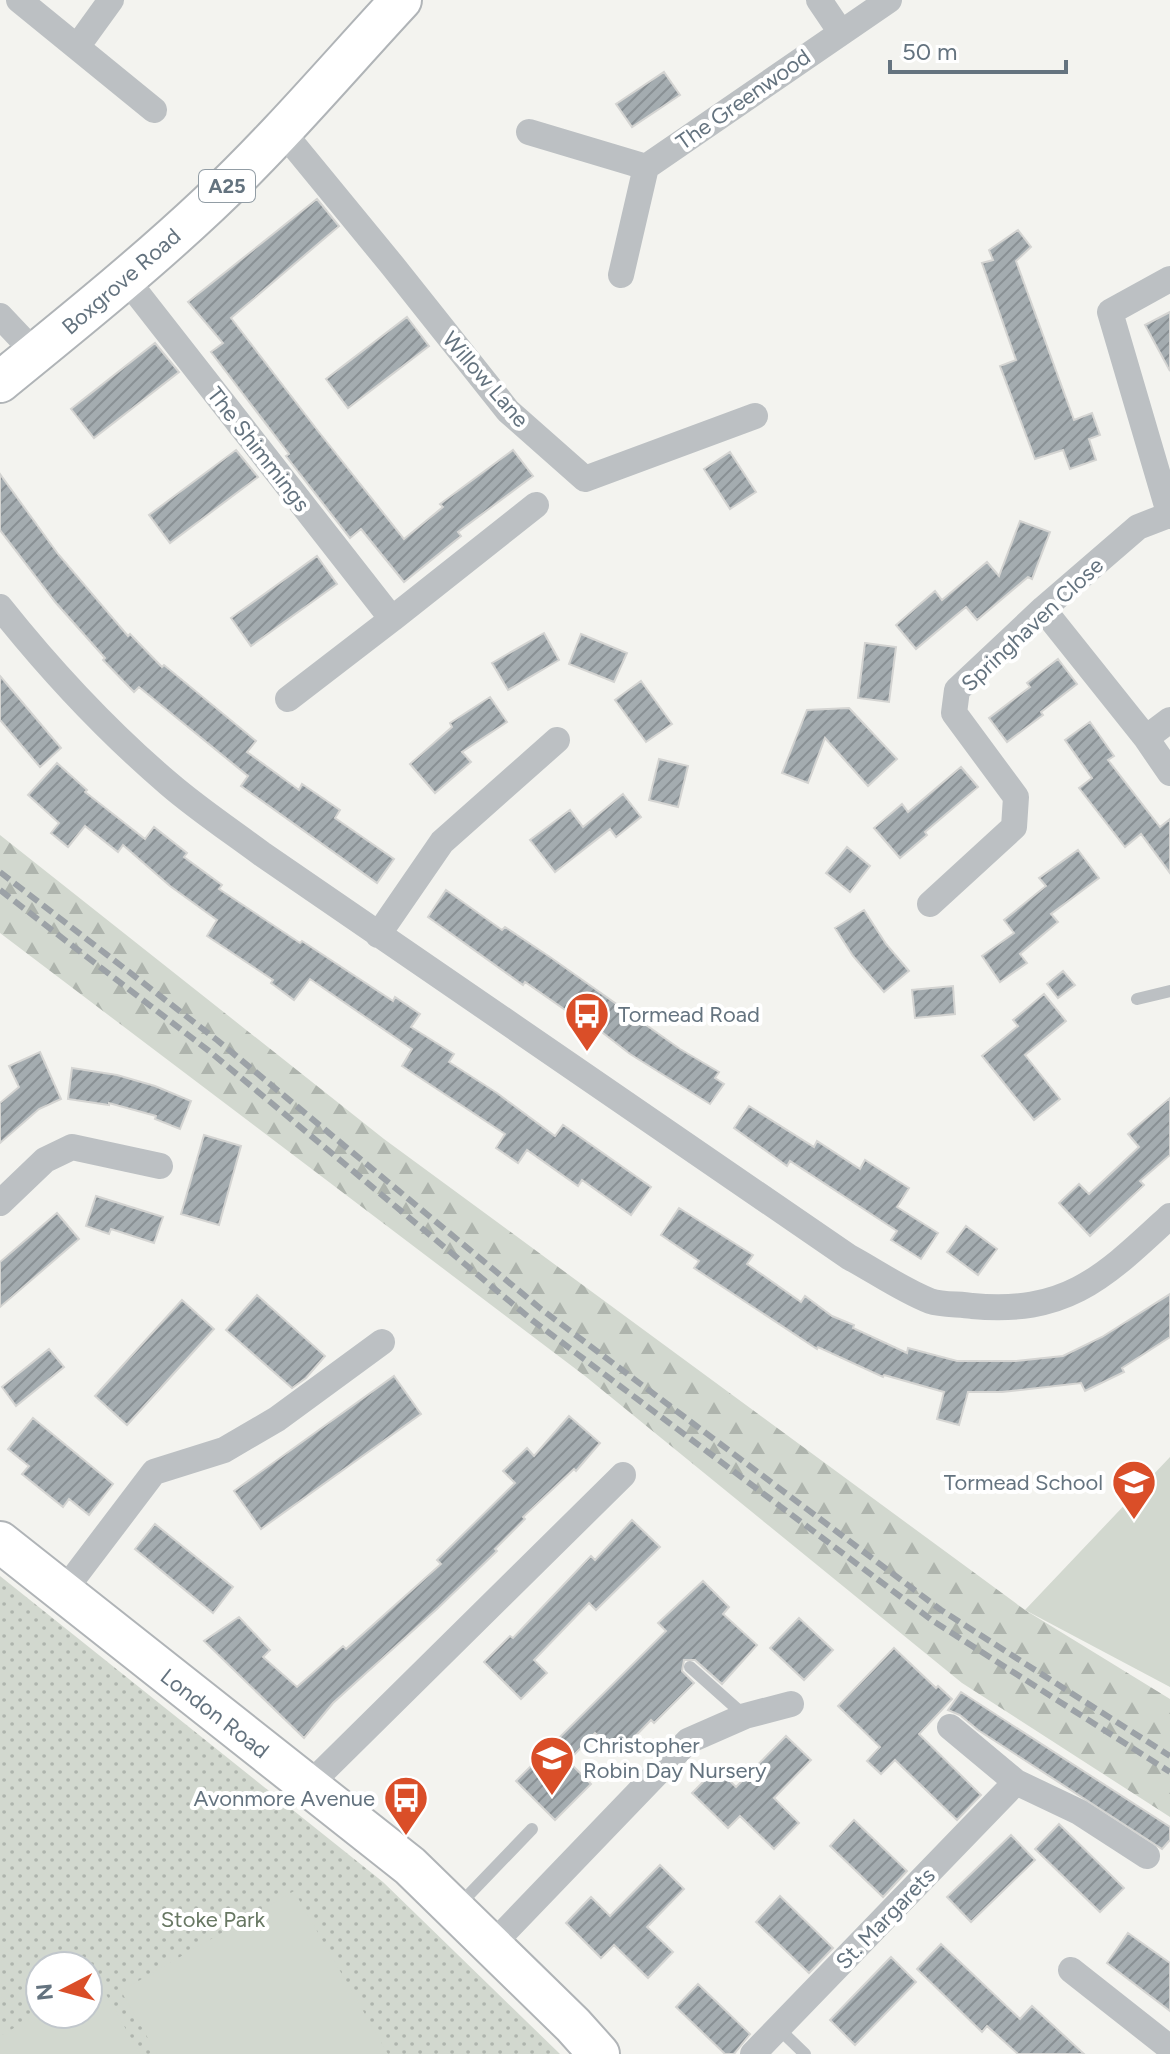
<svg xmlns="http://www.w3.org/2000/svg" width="1170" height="2054" font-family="Figtree,sans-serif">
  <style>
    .forest { fill: url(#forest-firs) }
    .park { fill: url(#park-dots); fill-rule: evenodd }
    .garden { fill: #d2d8cf }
    .building { fill: url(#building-hatch); stroke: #d4d4d2; stroke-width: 2 }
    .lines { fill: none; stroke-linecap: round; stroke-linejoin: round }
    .primary-casing { stroke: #b0b4b7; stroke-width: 44 }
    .lane { stroke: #bcc0c3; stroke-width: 12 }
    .street { stroke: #bcc0c3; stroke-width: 26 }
    .primary { stroke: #fff; stroke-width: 40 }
    .rail { stroke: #9ca2a7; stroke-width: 6; stroke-dasharray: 12 6; stroke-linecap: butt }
    .labels { text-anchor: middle; stroke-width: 8; stroke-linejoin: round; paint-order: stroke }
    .shield { fill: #fff; stroke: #929da5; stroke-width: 2 }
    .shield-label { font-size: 20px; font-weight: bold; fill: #64737f }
    .street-label { font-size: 22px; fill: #64737f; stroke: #fff }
    .poi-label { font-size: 22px; fill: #64737f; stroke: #fff; text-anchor: start }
    .park-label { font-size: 22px; fill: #677762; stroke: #fff }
  </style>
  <defs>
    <pattern id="forest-firs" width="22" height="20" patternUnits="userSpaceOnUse" patternTransform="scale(2)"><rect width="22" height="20" fill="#d2d8cf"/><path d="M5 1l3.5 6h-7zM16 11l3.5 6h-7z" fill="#aeb4ad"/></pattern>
    <pattern id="park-dots" width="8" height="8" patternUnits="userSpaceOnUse" patternTransform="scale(2)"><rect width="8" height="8" fill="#d2d8cf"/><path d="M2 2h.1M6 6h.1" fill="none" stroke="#aeb4ad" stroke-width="1.8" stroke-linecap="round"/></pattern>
    <pattern id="building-hatch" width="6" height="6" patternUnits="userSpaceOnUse" patternTransform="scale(2)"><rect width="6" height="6" fill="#a4acb0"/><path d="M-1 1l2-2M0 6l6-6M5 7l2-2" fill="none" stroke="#899094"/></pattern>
  </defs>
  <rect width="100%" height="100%" fill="#f3f3ef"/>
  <path class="forest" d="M0,835l384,304 641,471 145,89v118l-208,-134 -377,-307 -585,-443z"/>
  <path class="park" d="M0,1576l383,306 177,172h-560zM40,1966h48v48h-48z"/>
  <path class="garden" d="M1170,1457v230l-145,-77z
    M294,1891l94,163h-231l-36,-63z
    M98,1980l42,74h-140v-18l40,-23 48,1v-28z"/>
  <path class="building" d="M664,72l16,23 -48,32 -16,-23z
    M317,199l22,27 -108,92 87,113 86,108 39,-32 -3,-3 73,-54 20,26 -75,56 3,4 -57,46 -43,-53 -11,9 -64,-82 3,-2 -78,-102 12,-9 -35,-41z
    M1018,230l13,17 -15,14 58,159 18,-7 8,22 -11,4 7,21 -26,9 -7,-19 -28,9 -35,-93 16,-6 -34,-97 11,-3 -4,-10z
    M1170,312v59l-25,-46z
    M407,317l22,29 -81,62 -22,-29z
    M155,343l24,29 -85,66 -23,-29z
    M236,450l22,27 -88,66 -21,-28z
    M730,452l26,40 -26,17 -26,-40z
    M0,474l58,80 70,82 2,-2 32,33 2,-2 92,76 -9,11 52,38 3,-6 38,26 -5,8 59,41 -17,24 -136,-97 7,-10 -109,-89 -5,5 -31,-32 2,-2 -49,-55 -56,-73z
    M1020,521l30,11 -18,47 -4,-2 -51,43 -11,-13 -50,42 -20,-24 39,-34 7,9 45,-38 12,14z
    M317,556l20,28 -86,62 -20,-28z
    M544,633l15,27 -51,30 -16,-27z
    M581,634l46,19 -13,29 -45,-18z
    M865,643l31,4 -7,55 -31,-4z
    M1058,659l19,25 -36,28 2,3 -36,27 -18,-24 41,-31 -3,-4z
    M0,676l61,72 -21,19 -40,-47z
    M641,681l31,43 -26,18 -31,-42z
    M490,697l17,25 -45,30 9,10 -36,31 -25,-29 42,-37 -2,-4z
    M849,708l48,51 -29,27 -43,-48 -17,45 -26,-10 25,-63z
    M1090,722l24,34 -6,4 52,67 10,-8v54l-29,-39 -16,13 -46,-59 13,-10 -27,-38z
    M659,759l29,7 -10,41 -29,-7z
    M57,763l30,27 -2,2 60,47 9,-12 33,26 -3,4 38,28 -3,4 81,54 2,-2 91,60 2,-4 25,17 -9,13 43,27 -5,8 48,31 58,43 8,-11 88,62 -20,28 -49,-35 -4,6 -51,-36 -9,13 -22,-15 9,-14 -103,-68 10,-17 -102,-70 -16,21 -23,-17 2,-3 -66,-44 10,-16 -47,-34 -47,-41 -5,7 -33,-26 -17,21 -17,-14 8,-10 -31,-28z
    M961,767l17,20 -53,45 2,3 -27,23 -26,-30 28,-24 6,8z
    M623,794l18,23 -25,20 -6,-8 -55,43 -25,-32 40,-30 13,17z
    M847,847l23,19 -20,26 -24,-19z
    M1078,850l21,28 -48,36 7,8 -38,32 7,9 -27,19 -18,-26 32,-23 -10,-13 42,-34 -7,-8z
    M446,890l56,40 3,-3 45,30 130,92 39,23 -4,6 9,6 -14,20 -80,-50 -54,-42 -2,4 -49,-34 -2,3 -95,-68z
    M864,910l22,34 23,27 -25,21 -31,-36 -18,-28z
    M1063,971l12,14 -17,13 -11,-14z
    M953,986l2,28 -40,4 -3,-28z
    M1044,994l22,27 -41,34 35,44 -26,21 -52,-64 36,-30 -5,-6z
    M40,1052l21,47 -22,10 -39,34v-40l19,-16 -10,-21z
    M72,1068l45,7 38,11 36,15 -11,28 -25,-10 1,-3 -47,-13v2l-41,-6z
    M1170,1098v57l-30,26 4,4 -54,51 -31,-33 20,-19 10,10 50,-47 -11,-13z
    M749,1106l65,41 3,-6 43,28 5,-9 44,28 -12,19 41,26 -17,26 -30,-19 6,-9 -107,-70 -3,5 -53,-38z
    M204,1135l37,11 -22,79 -38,-11z
    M96,1196l67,21 -9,26 -43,-14 -2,5 -23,-8z
    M679,1208l74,47 -6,9 54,38 4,-6 27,20 22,9 -1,3 54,25 1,-5 49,13h59l47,-5 39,-19 68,-43v43l-48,31 2,4 -39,19 -4,-8 -79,9h-34l-9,33 -22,-6 7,-27 -60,-17 -1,2 -65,-30 -1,2 -123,-81 5,-7 -38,-26z
    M57,1213l22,26 -79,68v-45z
    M966,1226l31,23 -19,26 -31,-23z
    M257,1295l68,61 -19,22 -14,10 -66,-58z
    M182,1300l32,29 -87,96 -32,-29z
    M49,1349l15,18 -48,39 -14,-19z
    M394,1376l27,38 -160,115 -27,-38z
    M569,1416l31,27 -24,28 -2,-2 -51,48 2,2 -30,30 2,2 -59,57 -105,95 -29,35 -100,-97 35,-24 31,33 -7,7 34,30 46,-41 3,3 95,-85 -4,-4 78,-77 -12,-12 24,-23 7,8z
    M33,1418l80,66 -24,31 -20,-16 -6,8 -41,-33 7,-8 -21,-17z
    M632,1520l28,27 -64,63 -7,-7 -55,57 13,13 -26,26 -37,-37 26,-26 3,2 78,-82 4,4z
    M155,1524l78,63 -20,26 -78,-64z
    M703,1581l26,26 -6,7 34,31 -35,39 -27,-24h-11l-2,11 12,12 -40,40 -3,-3 -34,35 -22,-22 -27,28 23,23 -36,36 -39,-39 150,-150 -8,-8z
    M799,1618l34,32 -29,30 -34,-32z
    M894,1648l42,40 2,-2 14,13 -33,35 62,61 -24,25 -62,-60 -14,14 -14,-13 13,-14 -42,-41z
    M961,1692l209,135v13l-8,9 -184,-119 -18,-15 -12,-5z
    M786,1736l25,24 -37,38 25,25 -25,26 -34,-33 -12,12 -36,-35 25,-25 19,19z
    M854,1820l53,51 -24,26 -53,-51z
    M1059,1824l65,64 -24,24 -65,-63z
    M1011,1835l24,25 -64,62 -24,-25z
    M660,1865l24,24 -37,38 26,25 -25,26 -34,-33 -13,13 -35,-35 25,-26 19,19z
    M780,1896l53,52 -24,25 -53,-51z
    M1128,1933l42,30v48l-63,-48z
    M941,1944l79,75 12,-13 52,48h-66l-31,-28 -5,6 -65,-63z
    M891,1957l25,25 -61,63 -25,-25z
    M698,1984l52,50 -16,20h-9l-49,-47z"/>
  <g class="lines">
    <g class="primary-casing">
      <path id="primary" d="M0,382c71,-58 142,-115 209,-178 68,-64 129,-136 192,-204
        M0,1542l410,324 163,159 26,29"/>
    </g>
    <path class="lane" d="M1137,999l33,-8
      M690,1667l55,49
      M459,1905l73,-76
      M778,2028l27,26"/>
    <path class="street" d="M19,0l135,110
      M819,0l21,31
      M77,47l34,-47
      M282,131l110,134 116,146 77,68 170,-63
      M529,132l117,35 243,-167
      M621,275l25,-108
      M126,279l266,340 144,-114
      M1170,279l-60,33 60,204
      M0,316l35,37
      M0,607c51,64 107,124 169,177 29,25 62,47 93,70l587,403c26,14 53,33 81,44 12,4 29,3 42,5 96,9 133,-30 198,-90
      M1043,609l103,129 24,-18
      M288,699l104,-80
      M1146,738l24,35
      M930,904l84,-77 2,-30 -62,-84 3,-23 86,-81 95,-82 31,-12
      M378,935l64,-93 115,-102
      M0,1203l45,-43 27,-13 88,19
      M63,1592l91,-120 70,-22 53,-31 105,-77
      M950,1727l66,55
      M308,1786l315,-311
      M491,1946l197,-205 57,-25 46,-12
      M1071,1970l99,78
      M753,2054l263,-272 63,30 68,44"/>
    <use href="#primary" class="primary"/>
    <path class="rail" d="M0,872l217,168 324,269 400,301 229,146
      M0,890l209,161 323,269 401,301 237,151"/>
  </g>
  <defs>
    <g id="bus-pin" transform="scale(2.3)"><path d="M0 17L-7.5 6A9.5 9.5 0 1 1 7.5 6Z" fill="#da4e28" stroke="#fff"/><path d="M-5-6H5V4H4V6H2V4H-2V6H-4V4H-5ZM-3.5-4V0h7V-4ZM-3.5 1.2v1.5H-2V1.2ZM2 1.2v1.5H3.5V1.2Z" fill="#fff"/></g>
    <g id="school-pin" transform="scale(2.3)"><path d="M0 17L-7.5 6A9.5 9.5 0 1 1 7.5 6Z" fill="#da4e28" stroke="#fff"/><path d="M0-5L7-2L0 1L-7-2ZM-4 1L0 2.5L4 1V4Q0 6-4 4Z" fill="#fff"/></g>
  </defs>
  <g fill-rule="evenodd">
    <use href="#bus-pin" x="587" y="1014"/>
    <use href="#school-pin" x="1134" y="1482"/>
    <use href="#school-pin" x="552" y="1758"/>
    <use href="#bus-pin" x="406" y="1798"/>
  </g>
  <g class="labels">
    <rect class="shield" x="199" y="170" width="56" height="32" rx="6"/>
    <g class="shield-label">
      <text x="227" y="193">A25</text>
    </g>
    <g class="street-label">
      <text transform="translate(743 99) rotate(-35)" y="8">The Greenwood</text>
      <text transform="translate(121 281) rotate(-41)" y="8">Boxgrove Road</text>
      <text transform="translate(486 379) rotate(49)" y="8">Willow Lane</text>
      <text transform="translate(259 449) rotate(52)" y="8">The Shimmings</text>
      <text transform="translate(1032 624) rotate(-43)" y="8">Springhaven Close</text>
      <text transform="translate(215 1713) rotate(38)" y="8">London Road</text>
      <text transform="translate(885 1918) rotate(-46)" y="8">St. Margarets</text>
    </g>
    <g class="poi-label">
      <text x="618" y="1022">Tormead Road</text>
      <text x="1103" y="1490" text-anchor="end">Tormead School</text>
      <text x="583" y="1753">Christopher<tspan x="583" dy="25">Robin Day Nursery</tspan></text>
      <text x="375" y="1806" text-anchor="end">Avonmore Avenue</text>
    </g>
    <g class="park-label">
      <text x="213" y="1927">Stoke Park</text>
    </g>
  </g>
  <g transform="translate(64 1990) rotate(264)"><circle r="38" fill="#ffffff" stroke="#c1c7cc" stroke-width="2"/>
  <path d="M0-6L14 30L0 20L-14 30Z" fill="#da4e28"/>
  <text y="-12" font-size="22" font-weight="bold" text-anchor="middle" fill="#64737f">N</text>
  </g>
  <path d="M890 60v12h176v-12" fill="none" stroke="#64737f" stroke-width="4"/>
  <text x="902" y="60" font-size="24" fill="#64737f" stroke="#ffffff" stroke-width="6" paint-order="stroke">50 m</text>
</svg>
